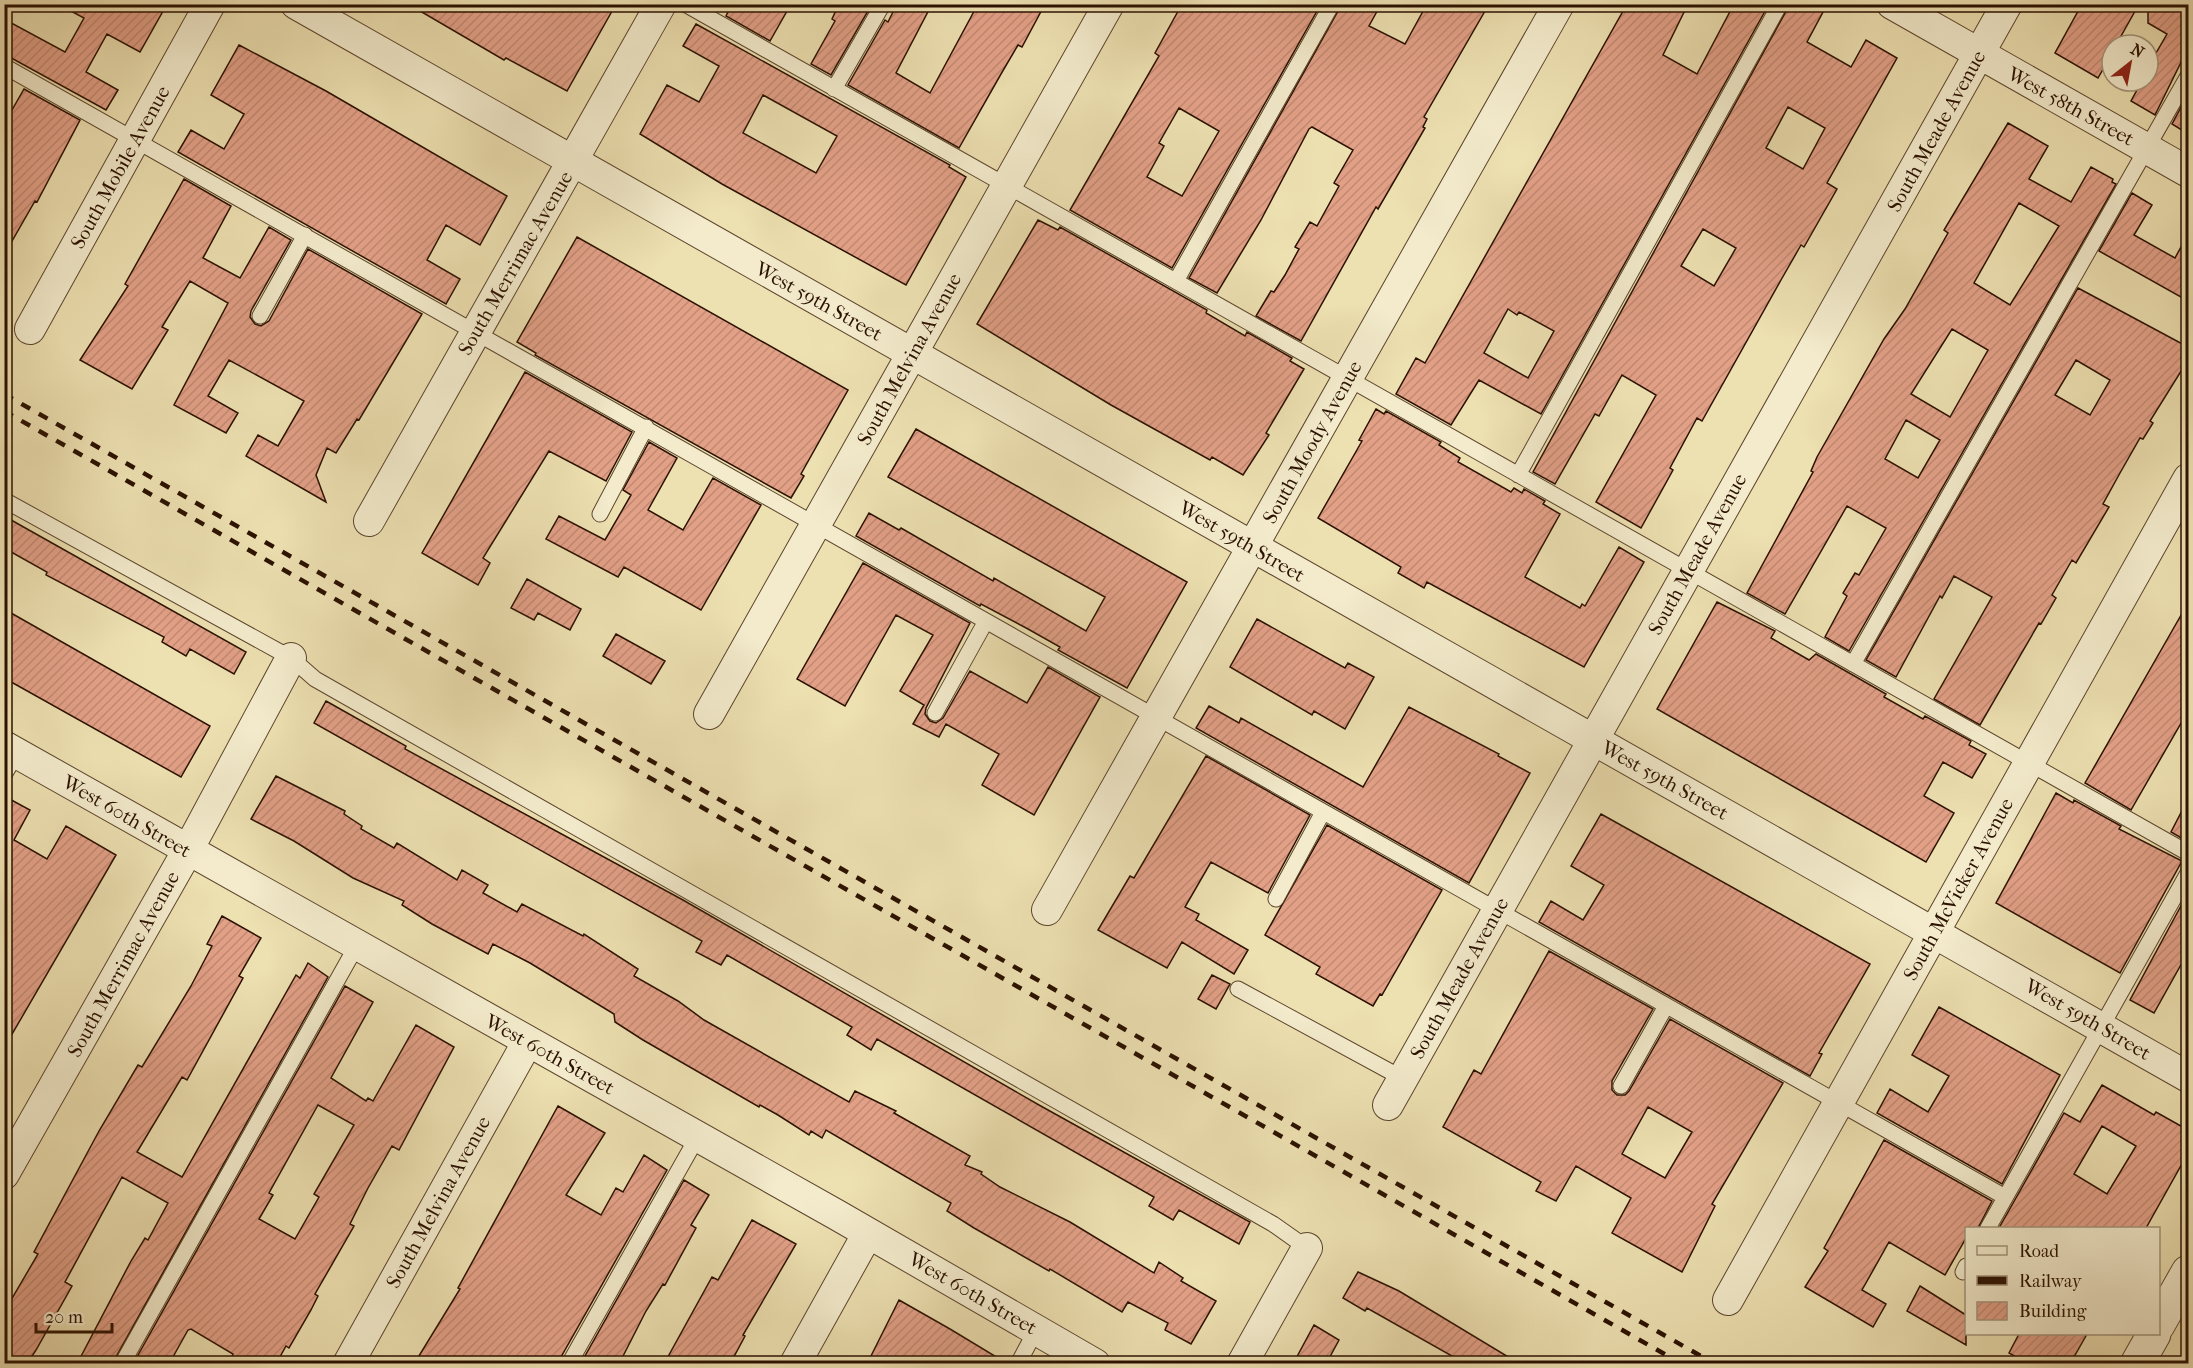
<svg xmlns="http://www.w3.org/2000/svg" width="2193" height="1368" font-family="'IM FELL French Canon',serif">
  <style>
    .building { fill: url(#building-hatch); stroke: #2b1100; stroke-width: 1.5; fill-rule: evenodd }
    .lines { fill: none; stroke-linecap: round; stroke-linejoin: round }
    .service-casing { stroke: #5c452c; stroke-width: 17 }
    .minor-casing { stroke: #5c452c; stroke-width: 32 }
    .tertiary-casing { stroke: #5c452c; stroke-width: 35 }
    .service { stroke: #f3ebcc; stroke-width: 15 }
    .minor { stroke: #f3ebcc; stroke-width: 30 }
    .tertiary { stroke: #f3ebcc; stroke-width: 33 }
    .rail { stroke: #2b1100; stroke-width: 4.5; stroke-dasharray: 10 10; stroke-linecap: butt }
    .labels { text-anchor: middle; stroke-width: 4.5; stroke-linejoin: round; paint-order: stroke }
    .street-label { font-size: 20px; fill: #2b1100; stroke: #f3ebcc }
  </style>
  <defs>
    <pattern id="building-hatch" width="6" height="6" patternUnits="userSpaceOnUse" patternTransform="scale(1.5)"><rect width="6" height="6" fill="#e2a087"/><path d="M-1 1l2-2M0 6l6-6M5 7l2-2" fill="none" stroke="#c28973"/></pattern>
  </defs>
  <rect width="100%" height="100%" fill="#ede0b1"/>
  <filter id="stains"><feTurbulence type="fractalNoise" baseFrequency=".00333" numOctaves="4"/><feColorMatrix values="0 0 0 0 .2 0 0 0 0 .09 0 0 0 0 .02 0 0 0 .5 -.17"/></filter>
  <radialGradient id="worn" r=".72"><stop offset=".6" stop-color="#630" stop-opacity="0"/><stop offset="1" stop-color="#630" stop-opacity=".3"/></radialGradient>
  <path class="building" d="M58,4h109l-27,48 -33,-18 -21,38 32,18 -12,20 -102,-56v-35l61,33 19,-34z
    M408,4h208l-49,87 -61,-33 -2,2z
    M732,4h43l12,7 -17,30 -44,-25z
    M839,4h17l12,7 -37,64 -20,-11 24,-43 -3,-2z
    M897,4h35l-36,69 34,20 48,-89h67l-23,43 -4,-2 -17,29 -42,74 -111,-63 37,-65 3,2z
    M1182,4h139l-149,264 -102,-58 89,-154 -4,-3zM1179,108l40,23 -37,65 -35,-19 17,-31 -5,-3z
    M1342,4h39l-12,22 36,18 22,-40h62l-65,113 3,2 -4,8 2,1 -47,81 -2,-2 -75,134 -45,-25 15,-25 3,1 11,-17 14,-26 -4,-2 15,-25 7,4 22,-40 -5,-3 19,-33 -41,-23 -3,2 -48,91 -44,73 -28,-15z
    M1627,4h61l-25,51 34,19 37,-70h35l-228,410 -62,-34 -28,45 -55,-31 20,-36 9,5zM1508,309l9,6 2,-3 35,19 -26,47 -44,-25z
    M1790,4h19l14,8 -16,30 44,25 15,-27 31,18 -70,125 10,6 -33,58 -3,-2 -20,35 -79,141 -5,-3 -27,50 3,2 -32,58 -45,-26 60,-107 -34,-20 -23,41 -4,-2 -40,70 -22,-12zM1788,107l37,21 -22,41 -37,-21zM1703,229l33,19 -22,38 -33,-20z
    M2082,4h57l-23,41h-4l-1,10 -13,23 -43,-25z
    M2148,4h40v44l-33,67 -24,-14 11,-20h6v-14l19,-33 -19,-11z
    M696,24l254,141 -1,2 17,10 -60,108 -184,-101 -82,-50 27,-49 32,17 20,-36 -36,-20zM763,95l74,41 -21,37 -73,-40z
    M239,45l87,46 181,105 -27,49 -34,-20 -19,35 33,19 -14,25 -268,-152 13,-22 33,19 20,-35 -33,-19z
    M24,89l56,31 -43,82 -2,-1 -31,54v-131z
    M2186,98l2,2v34l-16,-10z
    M2008,123l40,23 -19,33 42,23 20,-35 22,12 -1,3 4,2 -267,467 -24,-14 22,-41 -4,-3 12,-20 4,2 27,-47 -39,-22 -62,108 -38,-21 66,-121 -2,-1 6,-14 67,-118 21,-30 43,-76 -4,-3zM2019,203l40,23 -49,79 -36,-22zM1952,329l36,21 -38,67 -39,-23zM1906,420l34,20 -22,38 -33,-19z
    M184,179l47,27 -28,52 37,20 29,-51 22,13 -40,71 -1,6 5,7 6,2 8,-5 39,-72 114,65 -63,106 -2,-1 -21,34 -9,-5 -11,27 10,27 -80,-46 12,-21 20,11 26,-45 -75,-41 -21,36 30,17 -12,20 -52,-28 54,-102 -38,-22 -28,46 6,3 -36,59 -52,-29 48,-74 -3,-2z
    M2132,193l20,12 -18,30 41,23 13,-24v67l-89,-50z
    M1038,220l20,10 2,-3 147,83 -1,3 39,23 2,-4 45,26 -2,3 14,8 -38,64 3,2 -26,40 -31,-18 -2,3 -99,-55 -134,-81z
    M577,237l271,153 -47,84 3,2 -13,22 -256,-143 1,-2 -19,-11z
    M2078,288l110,59v13l-38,61 3,2 -10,16 -3,-1 -20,35 -17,31 6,3 -33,56 -4,-3 -20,35 4,3 -15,26 -2,-1 -59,102 -46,-26 58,-102 -38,-21 -12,22 -2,-2 -44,81 -30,-17zM2076,360l34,20 -20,35 -35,-20z
    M525,372l107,60 -26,49 -57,-30 -66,107 7,5 -12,22 -56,-32z
    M1376,409l8,5 2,-3 55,31 -2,3 21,13 -2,4 53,30 3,-4 8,5 2,-4 21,12 -2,3 17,10 -35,63 55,31 2,-4 3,2 34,-59 25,15 -60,105 -157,-85 -3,6 -26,-15 3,-6 -83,-49 44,-77 -3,-1z
    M916,429l271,153 -60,106 -69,-38 2,-3 -32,-18 -47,-25 -1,2 -124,-70 13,-23 30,17 2,-2 92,53 1,-3 92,53 19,-34 -217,-120z
    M649,442l28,16 -29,52 35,20 30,-52 48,27 -60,105 -77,-43 -6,10 -72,-38 13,-23 46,24 26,-45 -8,-5z
    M4,516l242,136 -12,22 -44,-25 -4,7 -24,-14 2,-5 -118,-62 1,-3 -43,-24z
    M863,563l107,60 -44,85 -1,6 5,7 6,2 7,-5 27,-47 57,32 21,-36 52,30 -66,118 -52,-30 17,-31 -53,-30 -7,13 -26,-13 11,-19 -24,-14 33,-56 -37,-20 -51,91 -48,-27z
    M527,579l54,30 -11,21 -32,-17 -4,7 -23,-12z
    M1717,602l58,29 -4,7 38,22 7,-6 70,40 -2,3 39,22 2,-3 46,25 -2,4 17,9 -14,24 -29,-16 -19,34 30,17 -28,49 -269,-153z
    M2188,603v108l-57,99 -46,-27z
    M4,609l206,117 -29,51 -177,-99z
    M1257,619l88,49 3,-5 26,14 -29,52 -31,-18 -2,4 -82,-48z
    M616,634l49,27 -14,23 -48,-28z
    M326,701l80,45 -1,3 278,151 356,205 211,117 -11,22 -60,-34 -6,10 -24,-14 5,-9 -277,-158 -6,11 -24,-15 5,-8 -125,-72 -6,10 -25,-13 6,-11 -388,-218z
    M1209,706l30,17 2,-5 122,69 46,-80 90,47 -1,2 32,17 -61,110 -273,-155z
    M1206,756l104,59 -42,78 -57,-31 -26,45 14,7 -3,6 52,30 -14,24 -52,-32 -15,26 -69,-38 32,-54 4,2z
    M276,776l69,35 -1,3 18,12 -1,3 33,19 3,-5 60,37 5,-10 26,15 -5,8 34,19 5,-8 61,32 1,-2 54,35 -4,7 44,25 26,19 145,82 6,-11 41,20 -2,2 76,43 -5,9 17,7 -1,2 19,13 70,35 84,51 5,-11 24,16 -2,3 35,20 -25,43 -26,-14 3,-7 -40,-21 -6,10 -72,-43 -1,2 -75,-43 -27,-17 4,-8 -125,-73 -4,8 -11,-7 -2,4 -31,-20 -18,-10 -1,2 -116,-67 -28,-18 -1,-8 -84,-51 -37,-19 -5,10 -56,-30 -30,-19 2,-4 -51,-23 -59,-37 -43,-22z
    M2056,793l17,10 1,-3 47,26 -2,3 63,32 -62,112 -124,-70z
    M4,796l26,14 -16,30 33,19 19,-33 50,29 -112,193z
    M2188,799v43l-17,-10z
    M1601,814l269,150 -51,89 3,1 -12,22 -271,-154 12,-21 32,19 21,-35 -33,-19z
    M1327,825l115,65 -60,105 -2,-1 -7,12 -57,-32 4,-7 -55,-32z
    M2182,904l6,4v44l-34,61 -24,-13z
    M222,916l39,22 -22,38 4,2 -56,102 -5,-3 -45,75 45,25 114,-202 4,3 8,-15 20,14 -216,387h-35l54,-103 14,-23 3,2 20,-37 -46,-26 -57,105 7,4 -36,64 -9,14h-23v-52l34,-58 -4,-2 65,-121 39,-66 4,2 49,-81 21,-40 -5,-2z
    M1549,951l104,58 -41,72v9l5,5h8l4,-4 41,-72 113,64 -71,121 3,2 -33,66 -70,-39 19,-35 -55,-32 -20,35 -20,-10 5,-9 -98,-55 31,-57 7,4zM1648,1107l44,25 -27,46 -43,-24z
    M1212,975l18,9 -14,25 -18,-10z
    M345,986l28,16 -42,76 35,23 2,-3 5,3 43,-76 38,22 -55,103 -7,-4 -24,42 -18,36 4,2 -39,68 3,2 -7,14 -22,38 -3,-2 -10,18h-47l4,-10 -42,-25 -3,1 -19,34h-36zM318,1105l36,20 -40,69 5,3 -24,42 -36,-20 14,-24 -4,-2z
    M1939,1007l121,68 -58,109 -125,-71 13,-24 38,23 21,-36 -37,-21z
    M2102,1085l52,30 2,-3 32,18v23l-42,75h-147l65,-115 16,9zM2102,1126l34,20 -29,48 -33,-20z
    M558,1106l47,27 -39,62 35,20 15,-27 7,4 21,-37 23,15 -110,194h-143l46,-75 -2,-1z
    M1884,1140l108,61 -14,27h-12v10l-21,37 -56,-33 -27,48 24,14 -13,23 -68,-40 23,-36 -4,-3z
    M684,1180l25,15 -18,30 5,3 -31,57 -2,-1 -17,27 -27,53h-20l-14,-8z
    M752,1220l44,24 -53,91 2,1 -15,28h-66l48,-87 6,3z
    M1358,1272l41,19 121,73h-54l-99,-56 -2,3 -22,-13z
    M1920,1286l46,29v30l-59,-34z
    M899,1300l51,29 58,35h-141z
    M1314,1325l25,15 -13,24h-33z
    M2019,1334h68l-17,30h-42l-19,-11z"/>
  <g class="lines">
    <g class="service-casing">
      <path id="service" d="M685,4l1503,849
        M4,66l2001,1131
        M834,89l49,-85
        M1176,281l156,-277
        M260,316l45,-81
        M1518,475l262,-471
        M4,500l287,158 24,21 958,545 34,24
        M600,514l46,-87
        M1853,664l335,-588
        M935,713l51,-92
        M4,775l13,-22
        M1276,899l47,-87
        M1238,989l164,89
        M1621,1086l45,-80
        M1988,1228l200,-355
        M1963,1272l3,-6
        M122,1364l235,-419
        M569,1364l129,-228
        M1018,1364l18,-34"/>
    </g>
    <g class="minor-casing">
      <path id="minor" d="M296,4l1892,1073
        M1892,4l296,168
        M30,329l180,-325
        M369,521l292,-517
        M709,714l400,-710
        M4,746l833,469 258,149
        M1047,910l512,-906
        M1388,1105l619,-1101
        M4,1174l184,-324 103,-192
        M1728,1300l460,-821
        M348,1364l180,-323
        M795,1364l73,-131
        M1242,1364l65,-116"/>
    </g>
    <g class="tertiary-casing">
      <path id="tertiary" d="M2158,1325l30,-53
        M2137,1364l17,-30"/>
    </g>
    <use href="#service" class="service"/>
    <use href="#minor" class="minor"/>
    <use href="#tertiary" class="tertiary"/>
    <path class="rail" d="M4,394l1711,970
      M4,411l1678,953"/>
  </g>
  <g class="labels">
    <g class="street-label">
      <text transform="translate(2071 106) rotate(29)" y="7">West 58th Street</text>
      <text transform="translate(1936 131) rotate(-61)" y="7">South Meade Avenue</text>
      <text transform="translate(120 167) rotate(-61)" y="7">South Mobile Avenue</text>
      <text transform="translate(515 263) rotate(-60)" y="7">South Merrimac Avenue</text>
      <text transform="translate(819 301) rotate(29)" y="7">West 59th Street</text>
      <text transform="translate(909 359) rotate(-61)" y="7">South Melvina Avenue</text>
      <text transform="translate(1312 442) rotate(-61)" y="7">South Moody Avenue</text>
      <text transform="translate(1242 541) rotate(30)" y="7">West 59th Street</text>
      <text transform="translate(1697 554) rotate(-61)" y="7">South Meade Avenue</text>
      <text transform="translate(1665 780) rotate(29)" y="7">West 59th Street</text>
      <text transform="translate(127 816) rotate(30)" y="7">West 60th Street</text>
      <text transform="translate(1958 889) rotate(-61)" y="7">South McVicker Avenue</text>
      <text transform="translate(123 964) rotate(-61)" y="7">South Merrimac Avenue</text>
      <text transform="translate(1459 978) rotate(-61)" y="7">South Meade Avenue</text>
      <text transform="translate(2088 1019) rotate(30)" y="7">West 59th Street</text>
      <text transform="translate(550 1054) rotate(29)" y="7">West 60th Street</text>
      <text transform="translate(438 1202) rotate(-61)" y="7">South Melvina Avenue</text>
      <text transform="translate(973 1293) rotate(30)" y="7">West 60th Street</text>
    </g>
  </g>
  <rect width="2193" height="1368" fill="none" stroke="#ede0b1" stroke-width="24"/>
  <rect x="6" y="6" width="2181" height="1356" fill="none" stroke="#2b1100" stroke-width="3"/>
  <rect x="12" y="12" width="2169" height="1344" fill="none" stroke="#2b1100" stroke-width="1.5"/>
  <rect x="1965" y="1227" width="195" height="108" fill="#f3ebcc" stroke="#a3947a" stroke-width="1.5"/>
  <rect x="1977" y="1246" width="30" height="9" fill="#f3ebcc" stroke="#a3947a" stroke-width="1.5"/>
  <text x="2019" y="1257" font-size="18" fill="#2b1100">Road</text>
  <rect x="1977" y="1276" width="30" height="9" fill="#2b1100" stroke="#a3947a" stroke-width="1.5"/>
  <text x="2019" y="1287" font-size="18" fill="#2b1100">Railway</text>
  <rect x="1977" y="1302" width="30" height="18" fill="url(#building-hatch)" stroke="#a3947a" stroke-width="1.5"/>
  <text x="2019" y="1317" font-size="18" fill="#2b1100">Building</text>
  <g transform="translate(2130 63) rotate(31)"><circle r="28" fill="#f3ebcc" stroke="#a3947a" stroke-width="1.5"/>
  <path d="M0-4.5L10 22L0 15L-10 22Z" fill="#8f2418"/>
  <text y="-9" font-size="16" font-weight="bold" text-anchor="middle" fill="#2b1100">N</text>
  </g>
  <path d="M36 1323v9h76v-9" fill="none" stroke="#2b1100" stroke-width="3"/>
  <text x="45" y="1323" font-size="18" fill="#2b1100" stroke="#f3ebcc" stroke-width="4.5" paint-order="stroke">20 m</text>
  <rect width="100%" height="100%" filter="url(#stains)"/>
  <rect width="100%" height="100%" fill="url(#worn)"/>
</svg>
